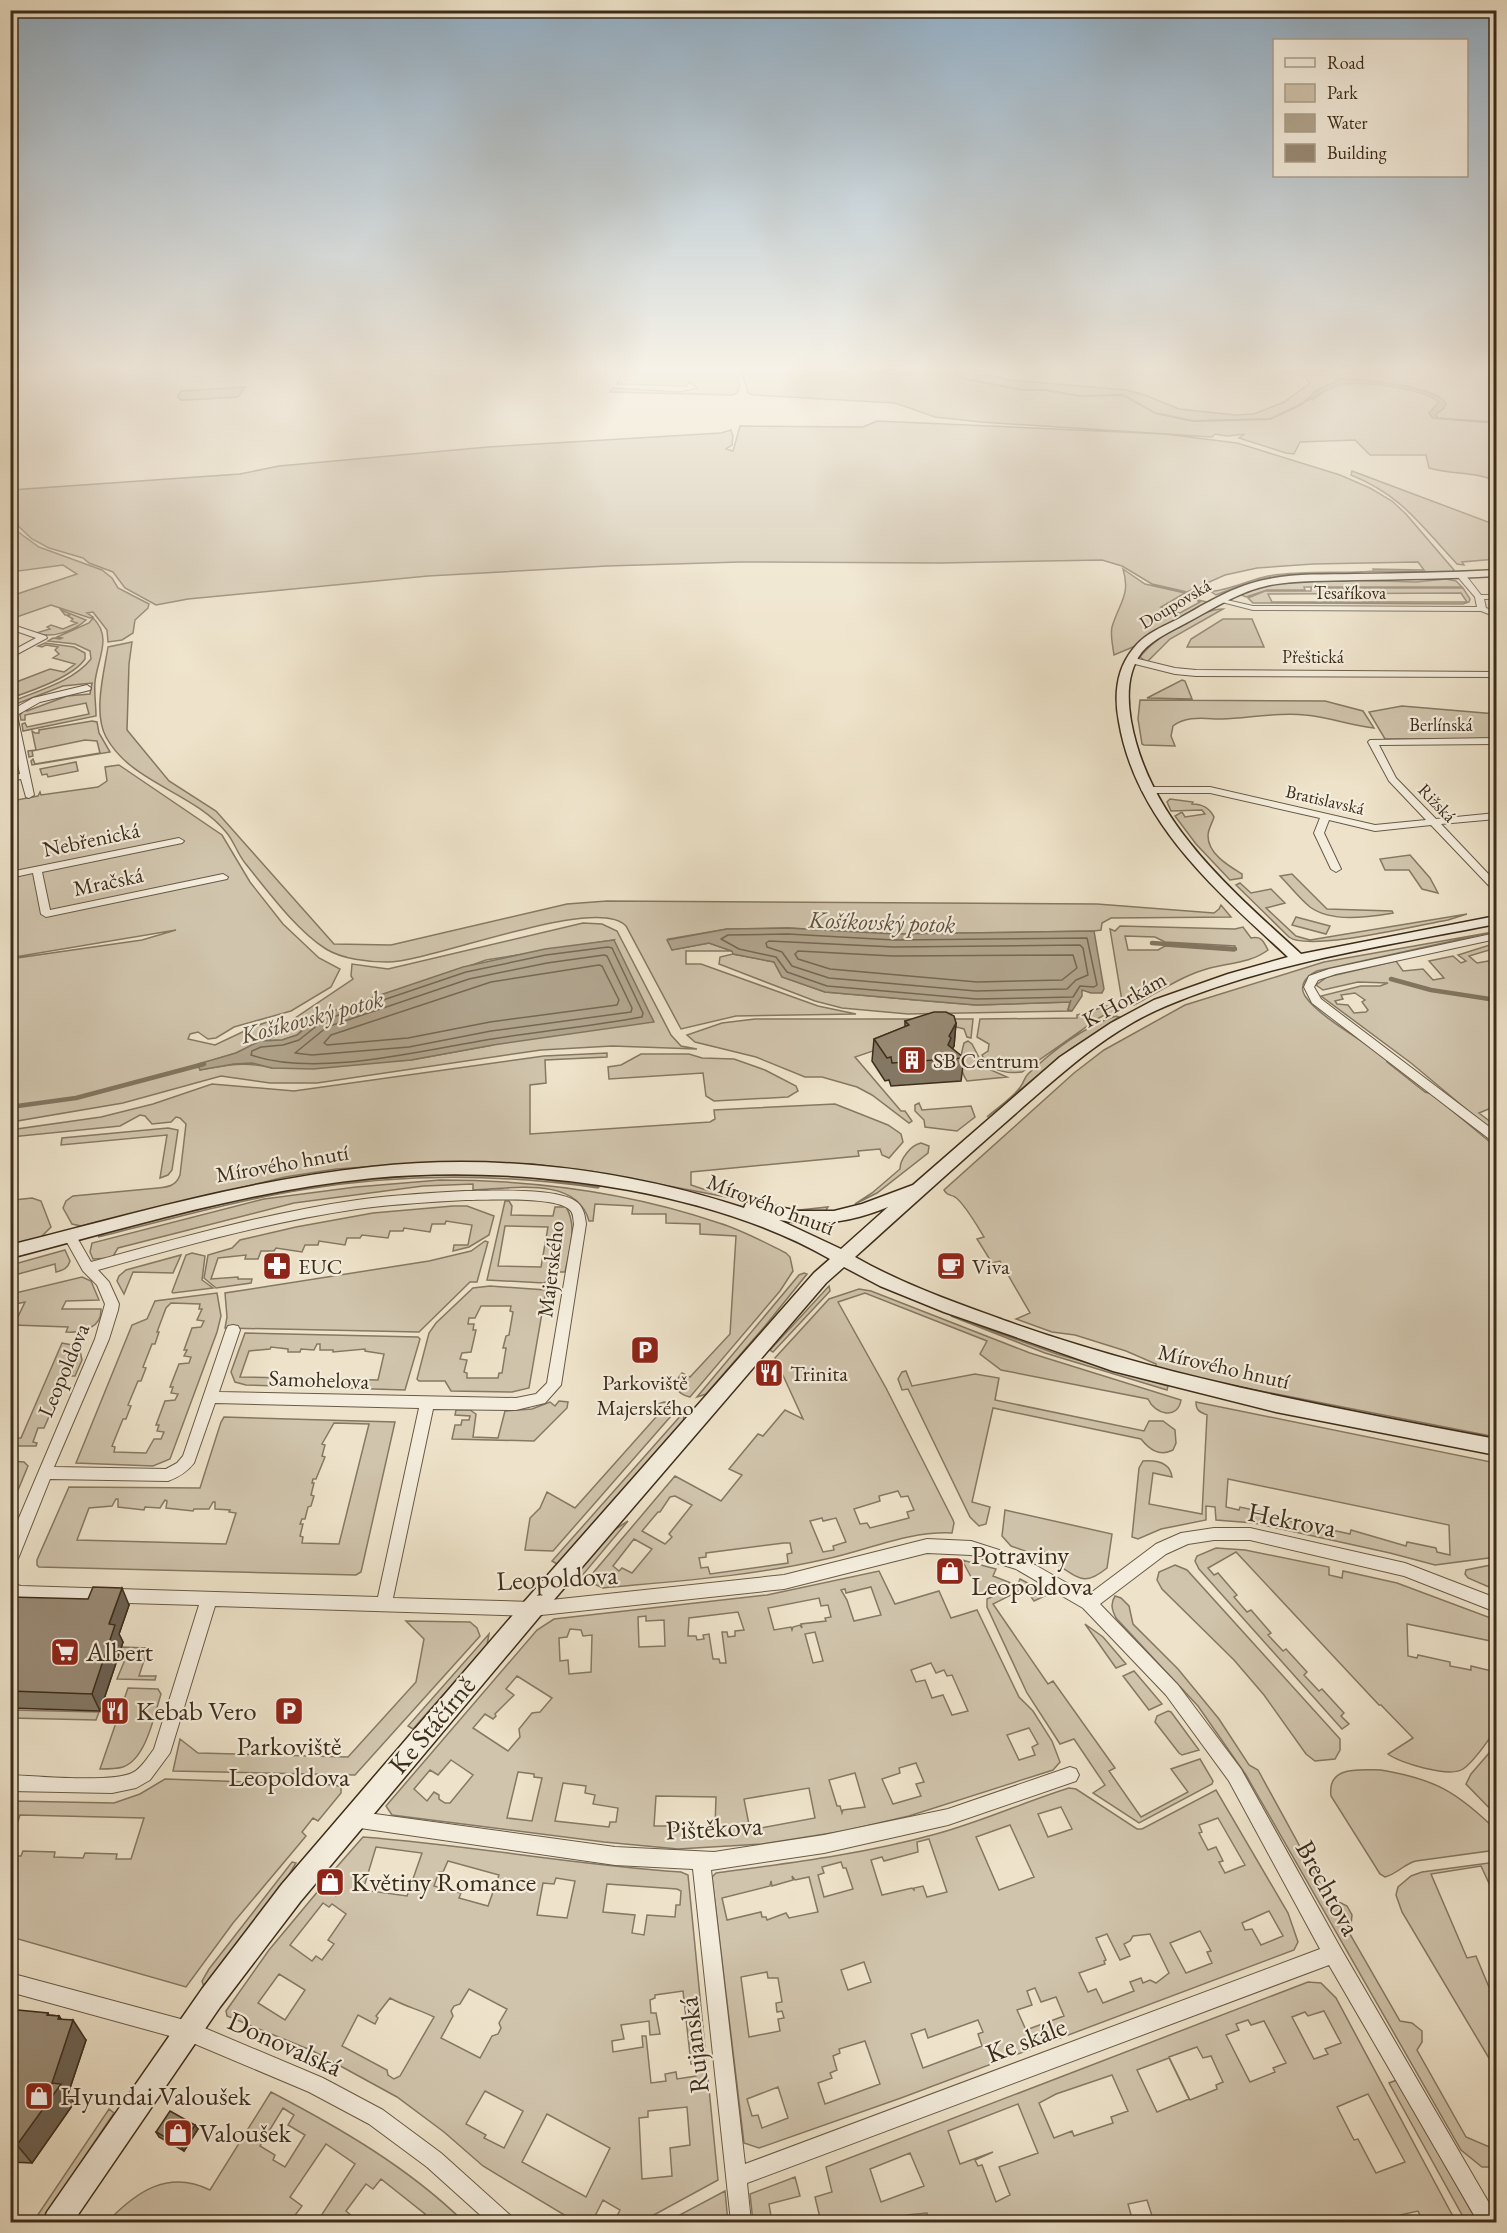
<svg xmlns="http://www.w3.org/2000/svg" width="1507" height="2233" font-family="'EB Garamond',serif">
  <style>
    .green { fill: #d0c4ac; stroke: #867863; stroke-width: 1.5; fill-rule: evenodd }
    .water { fill: #b1a58e; stroke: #827560; stroke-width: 1.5 }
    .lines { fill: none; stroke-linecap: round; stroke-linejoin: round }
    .shore { stroke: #766854; stroke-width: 1.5 }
    .stream-far1 { stroke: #827560; stroke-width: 2 }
    .stream { stroke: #827560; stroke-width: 4.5 }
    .street-casing { stroke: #685a46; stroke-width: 2 }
    .secondary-casing { stroke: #3c2c1a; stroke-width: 3 }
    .street { fill: #f4eddd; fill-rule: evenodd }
    .secondary { fill: #f4eddd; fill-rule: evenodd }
    .wall { fill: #847865; stroke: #3c2c1a; stroke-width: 1.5 }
    .shaded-wall { fill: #6b6153; stroke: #3c2c1a; stroke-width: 1.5 }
    .building { fill: #998b76; stroke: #3c2c1a; stroke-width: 1.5 }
    .labels { text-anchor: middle; stroke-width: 4.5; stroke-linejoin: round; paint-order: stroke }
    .far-street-label { font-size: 18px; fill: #3c2c1a; stroke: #f4eddd }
    .street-label { font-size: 22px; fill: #3c2c1a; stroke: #f4eddd }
    .poi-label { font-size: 22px; fill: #3c2c1a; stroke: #f4eddd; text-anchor: start }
    .water-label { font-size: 24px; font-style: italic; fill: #5f503d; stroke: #f4eddd }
    .near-street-label { font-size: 27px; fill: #3c2c1a; stroke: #f4eddd }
    .near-poi-label { font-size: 27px; fill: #3c2c1a; stroke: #f4eddd; text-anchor: start }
  </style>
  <rect width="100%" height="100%" fill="#eee3ca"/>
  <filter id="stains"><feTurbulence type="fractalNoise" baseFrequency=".00333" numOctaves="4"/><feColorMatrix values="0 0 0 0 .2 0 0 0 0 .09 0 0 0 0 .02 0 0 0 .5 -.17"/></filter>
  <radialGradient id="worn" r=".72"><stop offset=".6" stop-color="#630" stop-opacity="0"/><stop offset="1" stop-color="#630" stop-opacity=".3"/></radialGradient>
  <path class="green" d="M623,371h111l6,13 -3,9 -4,2 -123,-3 3,-4 67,4 18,-4 -9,-6 -2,4 -70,-2z
    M741,371h231l37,9 117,10 19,5 34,14 56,6 19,-1 30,-12 26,-19 -8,-8 -24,-4h55l5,5 22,-5h136v51l-59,-4 -1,-4 8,-6 -6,-12c-21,-10 -80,-19 -103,-17l3,3 -24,9 -3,7 2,2c7,-6 15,-12 24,-15 22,-5 86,3 102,17l-10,11 4,5 63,5v58c-23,-10 -43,-6 -67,-13l-3,-13h-56l-15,-15 -55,2 -6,12 -8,-1 -47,-15 6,-4 -18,2 -12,-2 -3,3 -231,-15 -46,-5 -40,-14 -142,-8 -5,-2z
    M245,387l-7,10 -51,3h-7l-2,-3 3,-6z
    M877,421l288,13 72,9 103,32 30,13 22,13 14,13 48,56 -2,2 -72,-1 -95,4 -31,5 -38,15 -6,-4c11,2 42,-12 58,-15 30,-5 62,-3 93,-4l13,-1 -1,-2 51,1 -6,-8 -105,2 -56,4 -32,7 -38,17 -35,-8 -30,-18 -20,-6 -162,3 -200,-1 -133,4 -179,10 -240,23 -32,6 -31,-17 -12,-16 -24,-9 -6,-5 -34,-10 -17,-9 -15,-14 -6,-2v-33l229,-16 39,-8 209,-19 233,-14 10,-3 2,6 -1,9 -6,4 7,2 7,-25 123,1z
    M1352,471l144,54v34l-34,3 2,3 -7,-1c-37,-39 -54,-68 -106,-89z
    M10,526l29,21 63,23 10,8 6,10 31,16 -1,4 -13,12 -2,13 -11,7 -14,2 -1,-12 -14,-18 -6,1 6,4 -3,1 -39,-13 -40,14v-23l66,-22 -14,-9 -52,7z
    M1123,569l22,15 40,9 -24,14 19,6 20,-11 -6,-3 13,3 -74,45 -19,8c-1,-8 -4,-20 -2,-28 7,-24 19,-32 11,-58z
    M1446,579l10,2 6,6h-158l1,3h-38l-21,7 -7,-3 43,-12 63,-2 71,2z
    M1311,588h152l7,11 -1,3 -6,2 -210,-1 -5,-5 17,-7h46zM1461,593l6,9h-195l-4,-8z
    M1223,609l-53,30 -23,23 -7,-5c13,-18 61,-48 83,-48z
    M61,610l25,10c-12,11 -35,19 -50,13l14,-4 -3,-2 4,-2 12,4 14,-6 -6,-2 2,-2 -5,-3 2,-1h-5z
    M93,618c20,19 4,42 2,64 -1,11 1,23 1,34l-73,15 -1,-7 3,-1 2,4 62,-13 -3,-11 -61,12v5h-4l-1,-5 4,-5 3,1 40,-15 23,-2 2,-11 -29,3 -52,20v-4c25,-11 62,-20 80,-43l-1,-8 -15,-7 -27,-3 5,-3 7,1 2,-1 -5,-1 32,-14z
    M1223,619h29l12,28h-77l4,-8z
    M132,642l-3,22 -2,66 42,51 47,30 118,133 57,1 176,-41 40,-3 490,3 117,9 5,-4 2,-4 10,12 -120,1 -9,5 -1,7 -7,1 -200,3 -106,-6 -61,1 -59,10 4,11 37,-7 23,8h-46v13h15l117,42 38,8 -120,2 -55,13 -55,-103c-29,-32 -194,36 -239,36 -19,0 -45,-3 -61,-13 -30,-19 -59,-59 -81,-86 -8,-10 -11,-22 -19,-31 -33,-40 -95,-49 -120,-95 -13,-24 -2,-65 2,-90z
    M45,643l29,4 11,6v6c-12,18 -54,32 -74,39v-2l5,-3 -5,-3v-6l39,-15 14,3 11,-8 -22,-6 6,-4 -4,-4 3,-3 -12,-2 -4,2 -4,-1z
    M1182,680l3,1 7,18 -45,-1z
    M1140,700l185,1 38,10 11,17c-21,-2 -45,-11 -69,-13 -28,-3 -56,3 -83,4 -16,0 -35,-4 -49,7l-2,10 4,10 -31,-1 -2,-1 -4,-25z
    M1402,706l94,8v25h-111l-16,-27z
    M92,721l5,1 2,11 11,19 -78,13 -1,-4 2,-2 2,5 65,-11 -3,-12 -12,-1 -53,11 1,5 -4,1 -1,-6 8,-1 -4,-19 3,2h4v-3z
    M76,762l2,9 -30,6 -1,-3 -5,1 -2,-6z
    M119,765l103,70 28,47 33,42 36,34 21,11 -9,18 -40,24 -57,16 -18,11 -8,1 -10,-7 -8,2 -2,5 27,6 38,-18 20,-7 2,4 -11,12 5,4 26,-22 58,-39 -2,-3 1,-12 36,5 195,-46 19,1 15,7 54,104 10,11 16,3 -85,-3 -71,4 -224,33h-47l-49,-7 -98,27 -112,19 -1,-163 132,-19 34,-10 -161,27 -4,-12v-144l4,-1 1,-4 1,4 21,-4 2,-4 1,3 57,-8 9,-6 -2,-14zM614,940l-121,105 -82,15 -139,8c-26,-7 -46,-3 -72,2l-2,-5 38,-12 24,-12 22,-1 15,-5 13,-13 176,-62z
    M1170,799l23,3 -1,2c10,0 17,3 22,13 -2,7 -6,12 -6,19 0,18 21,30 34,38v4l-12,2 -34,-36 -21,-28 7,-4 3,5 20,-3 -3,-4 -31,1 -4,-9z
    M1410,855l20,23 8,15 -16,-4 -13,-19h-24l-5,-11z
    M1292,874l35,35 65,2 1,2c-25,4 -61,10 -83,-6 -11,-9 -20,-21 -30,-31z
    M1240,883l11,10 20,-4 14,14 -19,5 30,28 14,4 157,-26 -19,6c-29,5 -140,32 -159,17l-53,-52z
    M1296,917l34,9 -4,8 -34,-9z
    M1120,926l115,3 8,-2 8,11c11,-2 12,3 17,12 -17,13 -39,13 -58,18 -27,7 -51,24 -76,37l-12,-4 -12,-72 5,2zM1125,936l30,1 10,5 70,4 -1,5 -69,-5 -7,4h-30z
    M1493,932l-176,39c-10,5 -19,14 -12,25 13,20 61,47 82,62v4l38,30 7,2 64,53v290l-261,-51 -79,-18v-4l-30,-13 -51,-16 -23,-3 -36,-13 14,-6 -30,-52 -8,2 -15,-24 7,-2c-6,-10 -20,-34 -29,-40 -5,-3 -8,-1 -11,-7l130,-117 30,-23 81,-45 139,-43z
    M1496,943v13l-7,-6 -20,6 8,7 11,-2 5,4 3,-1v142l-17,7 17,13v8l-85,-71 -90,-67 40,-10h19l8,-3 -30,-1 -35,8 -7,-5 11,-8 69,-16 7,10 20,-2 10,11 11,-2 -15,-17 24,-5 8,7 5,-2 -8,-6zM1355,993l10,7 -3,2 6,8 -2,2 -12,1 -6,-8 -11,-1 -2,-3 8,-2 -2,-4z
    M733,954l41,8 8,15 43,15 91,8 60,5 94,-3 -2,8 4,1 -164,3 -66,-6 -27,-7 -96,-37 1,-7z
    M1107,1006l9,1 2,5 -7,4 -5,-2 -7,4 -77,54c-16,2 -32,-1 -40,-17l6,-4 1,-7 -12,-7 3,-18 97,-1v-3z
    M1116,1016l3,1 -50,33 -82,67c10,-9 27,-20 34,-31 3,-4 3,-8 7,-12 24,-23 57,-48 88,-58z
    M755,1019h218l-2,19 -4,-1 -3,-8 -15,-4 -94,32 46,54h4l7,10 -3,2 -37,-28 -15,-8 -35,-10h-17l-49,-20 -61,-15 -8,-7 35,-12z
    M968,1041l4,3 12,23 23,10 -40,4c-9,-14 -7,-23 -3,-38z
    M607,1053v4l-62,3 1,23 -16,2v49l180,-12 5,-3 -1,-9 121,-6 53,21 13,9 2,8 -14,16 -7,-3 -2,-6 -22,2 1,5 -168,16v13l15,5 33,5 51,16 38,-4 -3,5 -49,-1 -34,-11 -152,-29 -60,-7 -95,-2 -99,7 -51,8 -204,49 -9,-2 -9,-16 3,-7 7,-5 85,-8c10,-1 18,-2 22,-13l6,-51 -6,-6 -4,-1 -5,5 -19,2 -7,-8 -5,-1 -20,11 -109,11 -1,-7 91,-13 52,-13 59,-20 82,7 250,-35z
    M641,1054h48l13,4 32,1 31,11 31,16 2,5 -10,6 -74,4 -8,-5 -3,-23 -94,6 -1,-12 13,-2z
    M919,1103l3,7 49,-4 4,11 -18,14 -32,-4 -1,-7 -9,-9v-6z
    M168,1128l10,2 -6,40 -4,5 -8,3 7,-43 -106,10 1,-7z
    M921,1143l8,3 -1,7 -51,40 -22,11 17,-11 28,-24c0,-10 11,-24 21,-26z
    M430,1175l89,1 80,11 -1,1c-96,-14 -194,-15 -291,1 -70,11 -140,31 -209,48l11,-6c106,-27 211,-51 321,-56z
    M440,1180c93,0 191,13 279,43 23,7 45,19 67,30l4,4 3,14 -13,20 -90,106c-14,-3 -18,-13 -8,-24l8,4 40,-43 6,-98 -36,-2v-10l-34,-1v-9h-34l1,-8 -38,-2 -2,17h-4c-12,-46 -80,-32 -116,-31v-6l-50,2 -129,17 -176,45 -6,10 -19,1 -3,-7 2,-9 172,-44 92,-12z
    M32,1198l9,3 10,26 -10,10 -30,8v-30l3,-15z
    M505,1201h4l3,5 -1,9 42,1 2,-9h11c12,19 3,45 -1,65h-15l-1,7 -5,4 -57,-3zM505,1226l43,1 -7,40 -43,-1z
    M453,1206h14l27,10 -5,19 -20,12 -16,4 1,-6h14l4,-20 -26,-4 -1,3h-13l-2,8 -26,-4 -1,3h-13l-2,7 -26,-3 -2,3h-13l-2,7 -26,-4 -1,4h-13l-3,7 -26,-4 -2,3h-13l-3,8h-13l1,-4 -28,3 -7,21 27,-2v2h14l-1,4 -35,5 -12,-10 4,-23 24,-7 8,-8 56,-13 77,-14z
    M485,1241l3,1 -11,40h-7l-51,50 -194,-4 2,-11 -2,-24 204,-32 42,-10z
    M65,1250l5,11c-2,7 -6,9 -14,11l-1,-8 -44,12v-11z
    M192,1253l13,3 -3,24 11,8 -40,5 -1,-1 14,-37z
    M181,1255l-8,18 -40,-1 -9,22 -7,-13 2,-5 7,-6z
    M804,1273l3,1 -42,52 -59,68 -9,3 102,-122z
    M82,1277l9,4 8,19 -33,1 -4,8h39c1,19 -19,24 -35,23l2,-5 -54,-2 11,-23 -14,3v-11z
    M490,1286l56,4 -17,98 -17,4 -61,-1 -6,-10h-26l-2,-2 12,-46 7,-10 37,-35zM481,1306h30l-1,5 3,1 -4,23 -3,1 -3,12h3l-4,25h-3l-1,5h-31v-5l-3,-1 3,-12 -7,-1 2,-6 9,-1 5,-22h-3l1,-6h-6l1,-6h6z
    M829,1286l1,5 -57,61 -3,-2z
    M859,1289l12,2 159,62 151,47c-3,20 -26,15 -33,-1l-147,-29 -21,-16 7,-13 -122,-48 -27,9 48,86 67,132 1,3 -2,10c-44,-2 -84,17 -126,26 -73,17 -148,22 -223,29l-9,-4 -3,-6 2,-5 82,-97 46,25 21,-26 -13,-6 29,-35 5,2 22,-26 18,9 -28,-61 54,-59zM898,1491l3,6 7,-1 6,14 -7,2 2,6 -39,10 -3,-5 -7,1 -6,-15 26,-8 -1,-5zM675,1496l17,9 -23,29 3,3 -7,7 -23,-13 16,-19h2l10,-15zM822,1518l1,3 13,-3 10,24 -13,4 1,4 -11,2 -13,-31zM634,1539l18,10 -20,24 -10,-5 -3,3 -6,-5zM784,1543h6l2,10 -5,1 1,9 -78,11 -2,-7 -7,1 -2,-10 7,-1v-4z
    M217,1293l4,23 -4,16 -47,127 -17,7 -77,-3 56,-138 15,-6 8,-18zM171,1303l29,1 -1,5h3l-5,11 7,1 -3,6 -9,1 -8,22h3l-3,6 7,1 -2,6 -10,1 -9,23h3l-2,6 7,1 -3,6 -10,1 -9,24h3l-2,6 7,1 -3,7h-7l-8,14 -32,-1 1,-5 -3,-1 11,-27h3l5,-13 -3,-1 10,-24h3l5,-13 -3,-1 9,-23h3l4,-12h-2l9,-24z
    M951,1316l106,38 111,32 -1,4 -122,-37z
    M245,1333l173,4 2,2 -15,51 -159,-5 -11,-3 -4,-10zM317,1344h3v6h13v2l32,-3v2l19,3 -6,26 -138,-3 9,-26 21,-2 1,-2 17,2v3h12l1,-3 13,1z
    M62,1343l10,2 8,6 2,9 -7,16h-8l-23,52h-6l-5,14 4,1 -1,3h-25v-8h10z
    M906,1371l6,15 63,-12 24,4 -4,22 149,31 5,-10h14l12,9 1,13 -3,7c-14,7 -24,-1 -32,-11l-148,-31 -21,94 18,5 -4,17 -7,2 -9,-9 -62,-128 -6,1 -4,-11 4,-7z
    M559,1401l9,1 -1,6 -33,33 -82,-2 3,-14h6l1,-5h7l1,-4 -15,-1 1,-5h14l6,4 -3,23 25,1 7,-27 27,-2 18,-7 5,4z
    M664,1402l9,1 5,5 -125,143 -28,-1 5,-32 10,-10 7,-16 28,16 82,-92 -10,-6 5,-4z
    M1196,1402l300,61v94l-61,8 -45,-12 -136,-30 -38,-3 -1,-13 -9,-1v14l-45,9 -23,10 -6,-2 7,-69 4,-7c13,-1 27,1 29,16l-19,-4 -4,31 53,10 5,-99c-7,-3 -11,-4 -11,-13zM1228,1479l221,46 1,30 -13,-3 -1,-4 -29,-6 -1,4 -55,-16 -1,4 -27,-6v-3l-29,-7v4l-26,-6v-3l-28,-6 -1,3 -13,-3z
    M683,1413l1,7 -127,144 -5,-3z
    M224,1417l171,5 -34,150 -5,3 -317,-8 -2,-2v-5l32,-73 131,1 21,-66zM334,1423l35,1 -30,120 -37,-1 1,-6 -3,-1 3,-12h-3l2,-5h3l3,-12 3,-1 3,-10 -3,-1 3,-12h-2l1,-4h3l9,-22 -3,-1 3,-11 -3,-1zM116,1499h2v8l26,3 1,-3 15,1 5,-8 2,1 -1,7 27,3 1,-2h15l4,-7h2v7l15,1 -1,2 7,1 -10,31 -149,-4 12,-32 23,-2z
    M11,1461l13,1 4,4 -12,29 -5,4z
    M1005,1510l107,24 -5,34c-22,18 -27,11 -49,-3l2,-5 -18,-9 -3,5 -28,-10 -9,-10z
    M628,1521l-47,56 -6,-2 39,-45z
    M1216,1548l29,2 84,17v8l13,3 1,-7 54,12 99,37v22l-89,-18 1,32 9,2 1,-3 32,7v4l21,4v-4l25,6v58c-10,12 -20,30 -33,39 -13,9 -64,-6 -75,-15l25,-16 -32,-33h-2l-143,-153 -28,16 6,7 4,-2 19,22 -3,2 13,15 4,-2 20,23 -3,2 15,16 3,-2 21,23 -3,3 15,16 3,-2 22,24 -3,3 8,8 -7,5 -143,-160 -4,-8 2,-5z
    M962,1560l34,9 -3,7 18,7 -24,11h-7z
    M1496,1564v26l-28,-12 -3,-4 1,-4z
    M1175,1565l12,5 153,169v11l-5,9 -20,2 -9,-7 -42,-59 -30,-35 -72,-71 -5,-9 2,-8z
    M879,1571l16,33 44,-13 12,27 26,-8 42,87 14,14 19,30 8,21 -7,8 -144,46 -65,15 -82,13 -84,5 -74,-7 -212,-27 -6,-9 151,-176 17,-11 213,-24zM871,1587l10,28 -27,6 -7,-21 -6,-10 4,-1 1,4zM819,1598l2,8 7,-1 3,12 -6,1 1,3 -25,3 1,4 -2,-3 -7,2 -1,3 -1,-3 -17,3 -6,-22zM738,1612l6,18 -9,1v5l-7,1 -1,-5h-5l4,31h-6l-1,-4h-6l-4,-25 -6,1 1,4 -7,1 -1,-4h-8l1,-18zM646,1616v5l18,-1 1,26 -26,1 -1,-30zM570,1629l11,1 2,6 9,-1 -1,37 -22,2 -1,-14 -8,1 -1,-23 8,-1zM815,1632l8,29 -10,2 -8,-29zM931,1663l5,10 8,-3 3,6 5,-1 16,36 -16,4 -9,-20 -11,3 -7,-18 -9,2 -5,-12zM517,1676l35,22 -12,14 -8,1 -13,16 1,8 -12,14 -35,-23 12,-14 8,5 3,-3 -1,-2 19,-19 -8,-6zM1029,1728l9,16 -6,3 3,8 -16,5 -12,-25zM451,1760l22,15 -23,28h-5l-6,-4v-4l-5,-3 -7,9 -13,-12 16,-19 8,5zM916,1763l8,19 -8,2 5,12 -28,8 -11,-25 18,-6 -1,-5zM518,1772l16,2v3l8,1 -10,43 -25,-3zM855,1773l10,34 -22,3 -1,3 -2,-7h-3l-8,-26zM563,1783l23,3 -1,7 10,2 -2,9 25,4 -2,14h-6l-1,5 -54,-6zM809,1788l6,30 -65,12 -6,-31zM656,1796l60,1 -1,29 -44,2v-2h-17z
    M1020,1579l29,15 -15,7 -9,-13 -32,16 55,80 5,-3 62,87 -6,3 32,46 47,-25 -17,-23 29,-10 13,22 -1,3 -73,39 -46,-30 12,-8 -31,-46 -14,5 -33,-51 -40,-86v-8l30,-13z
    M1115,1596l6,2 8,8 4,18 45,45 41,50 30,46 9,5 69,126 20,10 5,9 -2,19 50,87 12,2 10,8v11l-5,8 49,87 26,11 4,10v9h-14l-21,-17 -215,-375 -48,-69 -82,-88c-4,-8 -6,-14 -1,-22z
    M406,1621l64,1 7,6 3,8 -125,139 -182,-4 7,-32 18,14 150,4 68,-75 8,-43z
    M1085,1624l18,13 23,27 -10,4z
    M489,1634l-2,11 -74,84 -5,-3z
    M121,1647l27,1 -9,28h17l-1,4 -38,-1 7,-17 -7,-5z
    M1134,1671l28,33 -13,6 -26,-34z
    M128,1688l30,1 3,5c-7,22 -15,65 -38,73 -7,2 -16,2 -23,2z
    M11,1710l88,2 -3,8 -85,-2z
    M1168,1711l3,1 28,38 -17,5 -3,-2 -24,-31 2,-6z
    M1496,1745v70l-30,-31 5,-10z
    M1381,1770c54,9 76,22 115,60v20l-80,11c-12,3 -19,13 -31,16l-5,-3 -49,-78c-4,-31 29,-26 50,-26z
    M165,1779l170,6 6,2v6l-23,28 -5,-3 -11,14 4,4 -73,87 -47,64 -175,-50v-81h10l2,-5 32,1 -1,5 29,1 2,-5 32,1 -1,5h15l13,-41 -124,-3 -9,27v-41l103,2 26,-9z
    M1069,1788l7,1 61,40h5l74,-39 72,123 10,29 -4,8 -393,148 -142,50 -15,-5 -32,-266 4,-4c74,-10 148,-19 220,-39 45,-12 88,-32 133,-46zM1061,1807l11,22 -24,8 -10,-23zM1218,1818l27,47 -20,8 -6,-11 4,-1 -7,-14 -8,3 -9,-17 3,-1 -3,-7zM1010,1825l24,52 -35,13 -23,-53zM929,1839l18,53 -20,5 -4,-11 -9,2v2l-2,-2 -30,7 -11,-35 11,-3 2,4 34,-9 -1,-10zM841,1862l2,6h3l7,21 -29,8 -6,-22 6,-2 -2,-6zM792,1876l3,4 14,-3 9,35 -29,6 -3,-5 -19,7 -1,-3h-4l-1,-5 -34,8 -5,-22 48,-12 1,-5 1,5 21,-6zM1269,1911l14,25 -22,9 -9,-16 -7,1 -3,-7zM1200,1931l11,20 -4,1 5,11 -26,10 -16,-30zM1107,1934l13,26 10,-4 -6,-12 6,-3 3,-5 17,-2 19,39 -13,10 -6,-3 -7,3 -2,-5 -11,4 4,9 -31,12 -7,-14 -8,3 -9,-19 26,-9 -1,-3 2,-1 -10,-22zM864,1962l7,20 -23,8 -7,-20zM767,1972l1,6h10l4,24 -6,1 1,9 5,-1 2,7 -6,1 2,12 -31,6 -8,-60zM1035,1988l6,14 15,-5 8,19 -38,14 -9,-20 15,-5 -5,-14zM978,2020l5,12 -5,2 4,12 -59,22 -12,-34 14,-5 3,9zM865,2041l15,43 -55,20 -7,-21 14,-5 -2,-5 7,-3 -4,-14 7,-3 -1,-4zM778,2087l10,31 -26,10 -4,-13 -6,1 -5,-17z
    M363,1837c106,8 211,28 318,35l7,3 30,305 -77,42h-27l6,-12 -17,-10 -11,22h-16l-93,-56 -39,-34 -47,-35 -84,-46 -86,-35 -1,-5 43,-61 50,-60 6,3 3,-3 7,5 -7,-18zM376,1847l46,6 -15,43 -44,-6zM448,1861l51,14 -11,31 -29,-8 2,-5 -27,-7 5,-14h4zM556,1878l19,3 -8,37 -30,-3 6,-32 11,1zM607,1884l70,5 4,2 -1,14h-4l-1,12 -28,-2 -3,20 -12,-2 3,-18 -32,-3zM323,1903l6,4 3,-3 14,10 -18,26 6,4 -12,16 -6,-4 -4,5 -22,-16zM279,1974l26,16 -20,30 -27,-17zM469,1989l38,20 -8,14 2,5 -3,6 -6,2 -12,22 -39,-20 12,-22 -2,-5 3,-5 6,-2zM683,1991l8,73h4l1,12 -19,3 -1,-7 -11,2 1,7 -15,2 -5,-47h-4l1,11 -30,5 -1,-11 12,-2 -3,-14 28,-4 1,14 10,-1 -4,-21h-5l-1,-13 5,-2v-3zM390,1998c16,9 28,11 44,19l-34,59 -6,3 -6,-4 -1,-5 -45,-24 16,-31 17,9 3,-6 -2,-2zM485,2091l38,20 -19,37 -20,-10 2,-3 -20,-11zM687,2107l3,38 -20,3 2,28 -30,3 -3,-61 9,-1v-6zM547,2114l63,34 -24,49 -64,-35z
    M292,1862l4,1 -13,22 -79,102 -2,-6 7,-12z
    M1496,1862v46l-6,-14 3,-2 -12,-26 -50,8 36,84 9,-2 20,48v66l-94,-158 -6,-17 2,-8 13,-11 11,-4z
    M1308,1982l13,1 15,15 120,224h-33l-5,-11 -18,4 3,7h-249l-7,-22 -19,4 5,18h-204l-2,-9 -20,2 1,7h-87l-6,-25 17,-5 -6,-25zM1324,2011l17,32 -16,6 3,5 -14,5 -22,-42 13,-5 3,4zM1248,2020l3,5 13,-4 22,42 -13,5 2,4 -25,10 -24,-47 13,-5 -3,-6zM1197,2047l6,11 8,-2 12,26 -7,3 1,4 -27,11 -21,-43zM1169,2058l20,41 -32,13 -20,-42zM1112,2075l16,36 -17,6 2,6 -39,13 -2,-5 -18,7 -15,-35 17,-9zM1368,2094l37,68 -29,11 -18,-34 -4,1 -17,-33zM1018,2104l20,49 -39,14 11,28 -14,7 -14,-37 -4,1 -3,-6 18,-8 -33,12 -12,-33zM910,2153l14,33 -43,16 -11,-33z
    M1397,2080l78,138 -9,4 -77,-139z
    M271,2092c69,36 138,76 193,130h-45l6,-8 -44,-35 -8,10 -7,-5 -20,27 13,11h-42l38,-58 -29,-20 -36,53 12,9 -12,16h-183c29,-30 61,-53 103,-32zM283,2108l11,7 -6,10 17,10 -20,32 -12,-7 2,-5 -15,-9z
    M109,2109l5,4 -73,109h-8z
    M795,2177l5,19 -31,8 3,18h-19l-3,-28z
    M725,2191l3,31h-55l-1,-3z"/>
  <path class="water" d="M1335,379c22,0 97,6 111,24l-2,5 -8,6 1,4 59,5 -63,-5 -4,-5 10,-11c-16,-14 -79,-22 -100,-17 -15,4 -28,15 -42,21 18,-10 17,-18 40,-24z
    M788,928l106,6 200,-3 10,58 -2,4h-11l-9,-3v6l-10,15 -4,-1 3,-10 -1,2 -94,3 -60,-5 -91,-8 -43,-15 -8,-15 -41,-8 -1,-3 -23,-8 -37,7 -5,-10 60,-11z
    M614,940l40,82 -161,23 -82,15 -98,9 -41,-1 -20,-5 -18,1 -34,6 -2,-6 38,-11 24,-12 22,-1 15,-5 24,-20 142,-48 82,-18z"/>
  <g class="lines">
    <path class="shore" d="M788,934l106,6 193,-2 10,47 -3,2 -14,-1 -7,11 -97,2 -149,-13 -40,-14 -11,-15 -37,-8 -18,-10 7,-4z
      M769,941l125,6 186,-2 3,3 5,27 -12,5 -9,9 -91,2 -147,-13 -37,-12 -10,-14 -15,-5 -1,-4z
      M608,947l4,1 31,65 -1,4c-50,9 -100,14 -150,22 -69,11 -175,39 -241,16l1,-4 9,-4 22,-2 16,-5 25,-20 142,-48 80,-17z
      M798,951l95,5 180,-1 4,13 -15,12 -85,2 -147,-13 -32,-10 -3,-5z
      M604,955l3,1 25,52 -1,4 -140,19 -82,16 -97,8 -17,-2 32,-26 142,-48 78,-16z
      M599,965l3,1 17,34 -2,5 -127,17 -82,16 -81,7 -3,-2 7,-8 160,-53z"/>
    <path class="stream-far1" d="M855,371l55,4 4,-4
      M951,371l14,8 57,11h23l35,6 43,-1 32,18 38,8 77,-2 32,-15
      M1282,371l46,5"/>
    <path class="stream" d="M1152,943l83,6
      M1391,979l40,11 65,10
      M10,1107l66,-9 128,-34"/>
    <g class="street-casing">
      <path id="street" d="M1458,573h6l17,22h15v4h-12l2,9 10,4v5l-15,-6 -228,-1 -39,-10 4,-2 35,8 224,1 -2,-10 -17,-20z
        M10,624l36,12 1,2 -37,20v-6l26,-14 -26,-9z
        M1130,657l45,11 21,2 300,2v5l-300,-1 -21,-2 -48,-12v-4z
        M87,685l4,3 -1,2 -50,12 -23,13 17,80 -5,3 -3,-1 -5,-18 -11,2v-6l10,-1 -10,-46v-17l23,-13z
        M1496,738v6l-117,1 17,33 40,41 60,-6v6l-55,5 55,58v8l-4,-1 -61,-64 -56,6 -46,-11 -5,13 17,36 -5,3 -5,-3 -17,-36 6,-15 -110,-25h-64l-5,-3 5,-3h64l165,38 51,-5 -37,-39 -21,-39 2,-2z
        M179,838l5,3 -2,2 -140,29 8,38 173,-36 5,3 -1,2 -181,38 -5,-3 -8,-41 -23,5v-6z
        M1496,933v6l-160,35 -18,6 -4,7 7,12 175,133v10l-4,-1 -180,-138 -8,-16 5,-11 20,-7z
        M466,1191c25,0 94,-4 112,12 6,6 7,13 8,21l-25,161 -16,18 -29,7 -83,-1 -40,189 139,4 252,-27 143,-36 44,2 50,16 67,38 68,-51 25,-11 33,-5h36l155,35 91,35v14l-92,-36 -154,-36h-36l-26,4 -22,10 -66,50 78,81 63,84 99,178 156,268v7h-18l-149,-257 -582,218 4,39h-20l-38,-353 -78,-4 -262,-38 -6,-2 -3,-6 3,-6 6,-2 262,36 99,5 110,-17 124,-26 122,-42 6,2 3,6 -3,6 -128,44 -124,28 -113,17 34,294 575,-215 -91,-168 -63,-86 -83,-87 -67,-39 -45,-14 -44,-2 -143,36 -252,27 -317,-10 -45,147 -20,27 -14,8 -24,5 -102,-2v-16c26,1 101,8 122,-2 9,-4 16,-16 22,-24l45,-144 -178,-5 -11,-3v-14l11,3 357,11 41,-189 -204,-5 -21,60c-7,9 -15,14 -26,18l-118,-2 -32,80 -3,5 -5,1v-26l85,-200 10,-35 -8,-19 -14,-14 -19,-34 1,-3h10l16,28c88,-24 176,-49 266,-62 36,-5 73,-7 109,-9zM466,1200c21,0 91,-4 104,10 4,4 3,9 4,14l-27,159 -11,11 -20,4 -297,-6 21,-62 -2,-4 -5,-1 -5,1 -2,4 -43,126 -6,7 -11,6 -112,-2 55,-128 9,-29 1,-6 -10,-22 -11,-12c85,-24 171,-48 259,-61 36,-5 72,-7 109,-9z
        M10,1973l178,48 135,57 60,32 58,43 69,62 3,7h-25l-61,-55 -58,-43 -60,-32 -121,-51 -178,-49z"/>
    </g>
    <g class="secondary-casing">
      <path id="secondary" d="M1496,570v6c-47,3 -93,3 -140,4 -29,1 -58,0 -86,5 -30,6 -56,23 -82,37 -16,9 -34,16 -46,30 -15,19 -15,46 -11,69 18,100 98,167 170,233l195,-38v8c-111,22 -225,38 -330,82 -58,24 -105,68 -151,108 -54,47 -107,95 -160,143 47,27 99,45 151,64 160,57 323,86 490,118v16l-220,-43 -163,-41 -169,-59 -64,-26 -36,-19 -18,16 -286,333 -240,286 -80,105 -147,215h-30l4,-10 155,-223 80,-105 242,-282 290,-329 16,-14c-61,-35 -132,-56 -201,-69 -84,-15 -171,-20 -256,-12 -124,12 -243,49 -363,80v-13c119,-30 238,-65 361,-78 124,-14 254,2 373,41l2,-5 6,-2 46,10h36l28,-7 51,-19 147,-128 51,-34 43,-23 74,-26 60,-17c-71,-66 -152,-134 -169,-235 -5,-26 -3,-52 14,-73 11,-15 29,-22 45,-30 29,-16 57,-34 91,-40 28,-6 57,-4 86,-5 47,-1 94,-1 141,-4zM888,1207l-47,42 -62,-29c40,7 72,2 109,-13z"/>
    </g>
    <use href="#street" class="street"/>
    <use href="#secondary" class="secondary"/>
  </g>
  <path class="wall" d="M905,1021l51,2 -2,23 -2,3 12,9 -3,23 -70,5 -2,-6 -4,1 -13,-20 2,-22 31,-12z
    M10,1597l119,8 -10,29 4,8 -23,69 -90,-3z
    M320,1881l22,5 -6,9 -15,-9z
    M48,2013l1,2 10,1 2,3 25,21 -18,54 6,9 -42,60 -22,-1v-132z
    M195,2125l3,4 -14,22 -25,-14 -3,-5z"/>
  <path class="shaded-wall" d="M956,1023l-2,23 -7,14 2,-24z
    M122,1588l7,17 -10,29 4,8 -23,69 -8,-17 17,-70z
    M340,1881l2,5 -6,9 -2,-6z
    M59,2016l10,15 4,-11 13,20 -18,54 6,9 -42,60 -15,-18 35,-62 6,-64z
    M195,2125l3,4 -14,22 -3,-5z"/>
  <path class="building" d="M934,1012h12l8,4 2,7 -7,13 2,2 -3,7 16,13 -72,5 -1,-6 -4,1 -13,-19 35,-14 -4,-4z
    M93,1587l29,1 -13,36 6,1 -23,69 -82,-3v-94l78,2z
    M326,1872l14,9 -6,8 -14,-8z
    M18,2010l30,3 -1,2 12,1 -1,3 15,1 -21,63 9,1 -44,61 -7,-1v-114z
    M170,2111l25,14 -14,21 -25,-14z"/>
  <linearGradient id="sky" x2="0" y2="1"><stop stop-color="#92aec4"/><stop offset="0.54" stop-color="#f7f2e7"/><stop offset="1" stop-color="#f7f2e7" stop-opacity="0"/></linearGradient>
  <rect width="1507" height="683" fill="url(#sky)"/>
  <defs>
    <g id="building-square" transform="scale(1.5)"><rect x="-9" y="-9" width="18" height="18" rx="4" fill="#8f2418" stroke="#f4eddd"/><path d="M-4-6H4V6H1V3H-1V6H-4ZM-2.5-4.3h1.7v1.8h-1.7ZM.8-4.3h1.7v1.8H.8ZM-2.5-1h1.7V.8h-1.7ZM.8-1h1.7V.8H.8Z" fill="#fff"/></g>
    <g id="pharmacy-square" transform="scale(1.5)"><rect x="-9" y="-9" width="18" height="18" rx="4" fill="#8f2418" stroke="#f4eddd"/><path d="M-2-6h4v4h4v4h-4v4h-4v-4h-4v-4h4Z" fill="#fff"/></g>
    <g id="cafe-square" transform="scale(1.5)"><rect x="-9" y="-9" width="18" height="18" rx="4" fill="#8f2418" stroke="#f4eddd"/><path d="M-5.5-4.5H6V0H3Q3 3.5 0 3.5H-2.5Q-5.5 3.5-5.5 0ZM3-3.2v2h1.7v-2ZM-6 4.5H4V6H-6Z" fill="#fff"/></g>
    <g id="parking-square" transform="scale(1.5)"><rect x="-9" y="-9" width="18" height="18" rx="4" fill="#8f2418" stroke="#f4eddd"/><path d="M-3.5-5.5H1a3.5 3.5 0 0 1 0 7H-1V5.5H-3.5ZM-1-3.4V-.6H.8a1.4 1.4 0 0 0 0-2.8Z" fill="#fff"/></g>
    <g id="restaurant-square" transform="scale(1.5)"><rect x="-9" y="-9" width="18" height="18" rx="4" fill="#8f2418" stroke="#f4eddd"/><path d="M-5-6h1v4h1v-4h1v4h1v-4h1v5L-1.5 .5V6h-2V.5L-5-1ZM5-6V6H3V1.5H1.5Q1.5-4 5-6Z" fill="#fff"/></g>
    <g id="shop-square" transform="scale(1.5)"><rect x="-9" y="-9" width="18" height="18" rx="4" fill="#8f2418" stroke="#f4eddd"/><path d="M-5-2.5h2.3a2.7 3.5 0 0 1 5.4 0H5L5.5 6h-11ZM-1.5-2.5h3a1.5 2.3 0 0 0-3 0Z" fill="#fff"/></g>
    <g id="supermarket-square" transform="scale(1.5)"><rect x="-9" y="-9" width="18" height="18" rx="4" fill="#8f2418" stroke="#f4eddd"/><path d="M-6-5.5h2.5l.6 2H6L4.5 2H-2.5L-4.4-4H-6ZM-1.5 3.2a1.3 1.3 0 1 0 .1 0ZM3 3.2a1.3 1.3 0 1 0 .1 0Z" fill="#fff"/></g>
  </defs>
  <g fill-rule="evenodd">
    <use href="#building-square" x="912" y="1060"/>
    <use href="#pharmacy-square" x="277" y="1266"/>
    <use href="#cafe-square" x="951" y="1266"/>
    <use href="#parking-square" x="645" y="1350"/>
    <use href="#restaurant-square" x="769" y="1373"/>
    <use href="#shop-square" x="950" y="1571"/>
    <use href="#supermarket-square" x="65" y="1652"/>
    <use href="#restaurant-square" x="115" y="1711"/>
    <use href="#parking-square" x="289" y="1711"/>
    <use href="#shop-square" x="330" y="1882"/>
    <use href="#shop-square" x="39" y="2096"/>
    <use href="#shop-square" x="178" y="2133"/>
  </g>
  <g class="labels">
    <g class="far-street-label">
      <text x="1350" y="599">Tesaříkova</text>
      <text transform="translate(1175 604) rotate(-31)" y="6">Doupovská</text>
      <text x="1313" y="663">Přeštická</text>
      <text x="1441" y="731">Berlínská</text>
      <text transform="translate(1325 800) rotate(13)" y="6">Bratislavská</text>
      <text transform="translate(1437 803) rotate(46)" y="6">Rižská</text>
    </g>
    <g class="street-label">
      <text transform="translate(91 839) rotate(-12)" y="8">Nebřenická</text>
      <text transform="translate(108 881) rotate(-12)" y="8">Mračská</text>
      <text transform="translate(1124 999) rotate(-29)" y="8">K Horkám</text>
      <text transform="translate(282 1163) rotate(-10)" y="8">Mírového hnutí</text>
      <text transform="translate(771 1204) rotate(21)" y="8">Mírového hnutí</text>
      <text transform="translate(550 1269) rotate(-83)" y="8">Majerského</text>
      <text transform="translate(1224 1366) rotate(13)" y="8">Mírového hnutí</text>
      <text transform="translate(63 1370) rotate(-67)" y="8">Leopoldova</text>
      <text transform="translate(319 1379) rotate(2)" y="8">Samohelova</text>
    </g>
    <g class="poi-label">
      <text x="933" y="1068">SB Centrum</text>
      <text x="298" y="1274">EUC</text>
      <text x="972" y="1274">Viva</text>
      <text x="790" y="1381">Trinita</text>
      <text x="645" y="1390" text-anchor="middle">Parkoviště<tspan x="645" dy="25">Majerského</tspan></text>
    </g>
    <g class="water-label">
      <text transform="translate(882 922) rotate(2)" y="8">Košíkovský potok</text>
      <text transform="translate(312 1017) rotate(-15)" y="8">Košíkovský potok</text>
    </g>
    <g class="near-street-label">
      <text transform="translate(1292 1520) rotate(11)" y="9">Hekrova</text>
      <text transform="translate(557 1578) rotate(-3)" y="9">Leopoldova</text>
      <text transform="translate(432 1725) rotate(-50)" y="9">Ke Stáčírně</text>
      <text transform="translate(714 1828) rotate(-3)" y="9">Pištěkova</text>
      <text transform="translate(1328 1888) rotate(61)" y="9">Brechtova</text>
      <text transform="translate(1026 2040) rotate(-21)" y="9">Ke skále</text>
      <text transform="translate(285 2044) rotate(24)" y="9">Donovalská</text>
      <text transform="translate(694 2045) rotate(-97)" y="9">Rujanská</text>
    </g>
    <g class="near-poi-label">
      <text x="971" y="1564">Potraviny<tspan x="971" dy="31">Leopoldova</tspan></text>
      <text x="86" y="1661">Albert</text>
      <text x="136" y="1720">Kebab Vero</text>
      <text x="289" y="1755" text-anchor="middle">Parkoviště<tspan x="289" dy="31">Leopoldova</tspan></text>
      <text x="351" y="1891">Květiny Romance</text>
      <text x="60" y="2105">Hyundai Valoušek</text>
      <text x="199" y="2142">Valoušek</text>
    </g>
  </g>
  <rect width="1507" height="2233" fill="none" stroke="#eee3ca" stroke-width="36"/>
  <rect x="12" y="12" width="1483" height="2209" fill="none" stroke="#3c2c1a" stroke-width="3"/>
  <rect x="18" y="18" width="1471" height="2197" fill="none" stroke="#3c2c1a" stroke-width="1.5"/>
  <rect x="1273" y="39" width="195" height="138" fill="#f4eddd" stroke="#aaa08f" stroke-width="1.5"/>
  <rect x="1285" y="58" width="30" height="9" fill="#f4eddd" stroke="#aaa08f" stroke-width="1.5"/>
  <text x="1327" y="69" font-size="18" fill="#3c2c1a">Road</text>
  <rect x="1285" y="84" width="30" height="18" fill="#d0c4ac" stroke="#aaa08f" stroke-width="1.5"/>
  <text x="1327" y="99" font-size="18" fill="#3c2c1a">Park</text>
  <rect x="1285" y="114" width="30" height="18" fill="#b1a58e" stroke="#aaa08f" stroke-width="1.5"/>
  <text x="1327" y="129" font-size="18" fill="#3c2c1a">Water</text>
  <rect x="1285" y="144" width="30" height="18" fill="#998b76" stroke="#aaa08f" stroke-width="1.5"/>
  <text x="1327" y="159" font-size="18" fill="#3c2c1a">Building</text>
  <rect width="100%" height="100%" filter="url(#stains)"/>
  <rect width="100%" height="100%" fill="url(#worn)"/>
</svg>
